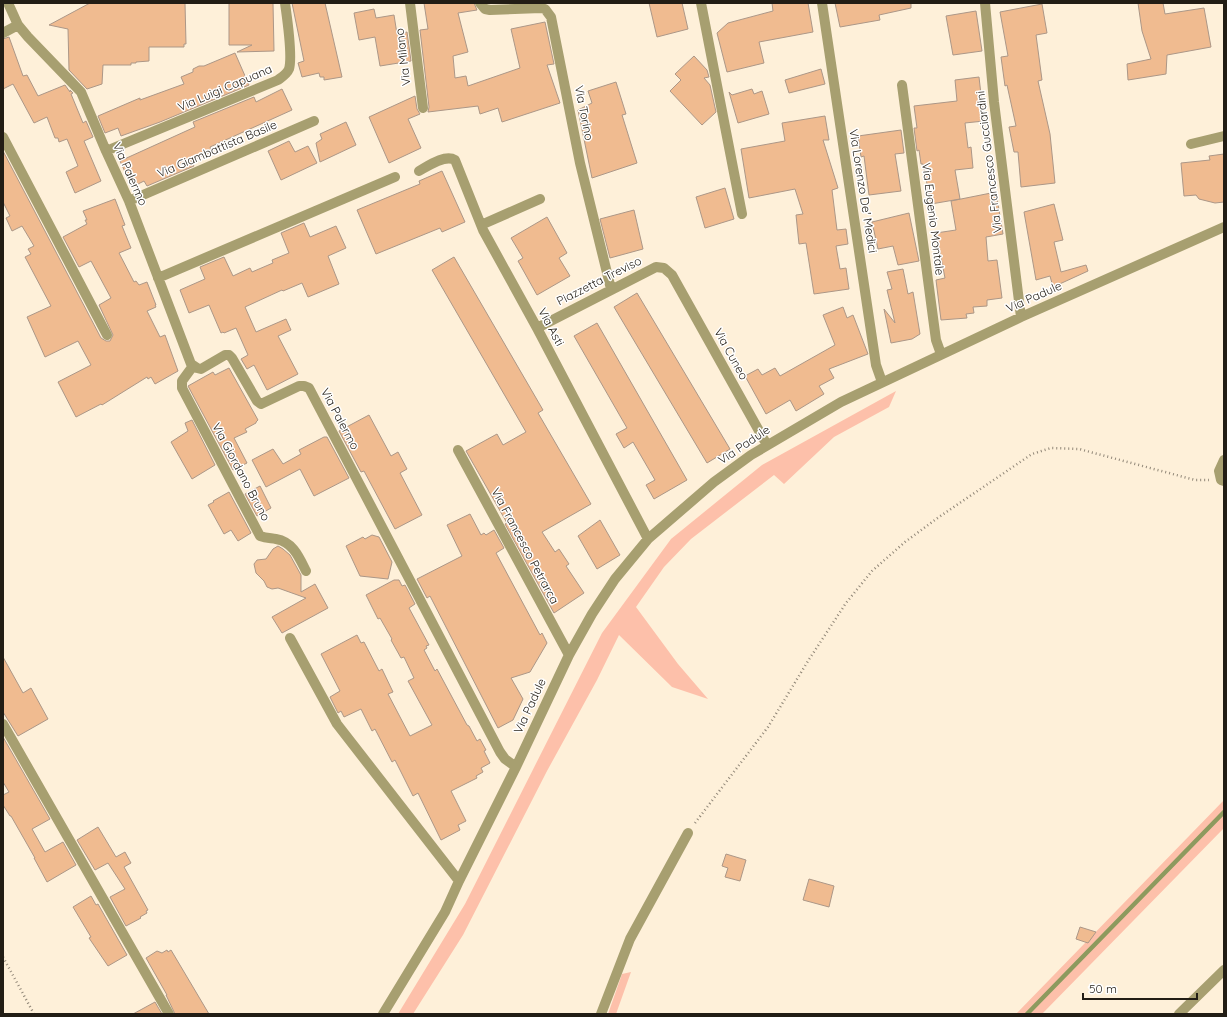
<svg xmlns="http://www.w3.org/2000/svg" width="1227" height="1017" font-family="Quicksand,sans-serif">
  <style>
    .green { fill: #fdc0aa }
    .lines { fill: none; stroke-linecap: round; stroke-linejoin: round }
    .stream { stroke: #8d9a5e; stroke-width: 4.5 }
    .building { fill: #f0bb90; stroke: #ac9787 }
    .path { stroke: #918778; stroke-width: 2.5; stroke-dasharray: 1 3; stroke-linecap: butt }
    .minor { stroke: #a79f70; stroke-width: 10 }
    .labels { text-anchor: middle; stroke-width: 3; stroke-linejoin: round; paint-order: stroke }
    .street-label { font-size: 12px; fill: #221d15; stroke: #fff }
  </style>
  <rect width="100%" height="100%" fill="#fef0d9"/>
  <path class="green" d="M896,391l-7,16 -55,30 -50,47 -10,-9 -83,64 -27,28 -28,40 42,57 30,35 -36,-12 -53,-52 -22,45 -50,91 -84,164 -50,79h-15l67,-110 137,-271 69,-94 91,-74z
    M1224,800v28l-182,186h-26z
    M631,972l-15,42h-8l14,-40z"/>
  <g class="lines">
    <path class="stream" d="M1027,1014l197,-202"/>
  </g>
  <path class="building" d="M90,3h95l1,41h-2v3h-35v14l-13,1v1h-5v2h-28l-1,19 -15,5 -18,-19 -1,-41 -19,-4z
    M229,3h44l1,48 -37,1 15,-7h-23z
    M292,3h33l17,74 -18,3v-3h-4l-1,-4 -17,4 -4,-14 6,-2z
    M424,3h50l3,7 -19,3 10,39 -15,4 2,22 11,-2 2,10 52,-18 -9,-39 34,-7 9,42 -7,1 13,38 -58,19 -4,-14 -18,6 -2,-8 -50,6 1,-5 -9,-77 8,-1z
    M649,3h33l6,26 -31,8z
    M772,3h36l5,29 -54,10 5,21 -37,9 -10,-39 11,-10 45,-12z
    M835,3h76v5l-32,7 1,5 -40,7z
    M1138,3h25l2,11 39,-6 7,39 -44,8 -1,19 -38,6 -1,-16 24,-5 -9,-28z
    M1042,4l5,29 -11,2 6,45 -4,1 12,53 5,49 -34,4 -3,-35h-4l-5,-25 7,-1 -9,-41 -2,1 -4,-29 7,-1 -8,-44z
    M374,9l2,9 18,-3 3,19 10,-2 4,29 -31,5 -5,-29 -16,3 -5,-27z
    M976,11l6,40 -29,4 -7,-39z
    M9,37l14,39 4,-1 11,21 27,-11 5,7v-2l3,3 -2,1 12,29 3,-2 7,16 -9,4 17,40 -26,12 -9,-21 12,-6 -11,-27 -8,3 -1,-4h-3l-8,-21 -13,6 -21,-39 -10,5v-50z
    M235,53l14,32 -89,37 -39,14 -3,-8 -13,5 -7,-17 42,-18v2l44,-16 -3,-7 12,-5v-3l6,-3h5z
    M694,56l13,14 2,7 -5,1 6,7 6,27 -14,13 -32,-34 11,-11 -6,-6z
    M821,69l4,15 -36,9 -4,-13z
    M979,77l5,44 -19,2 3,25 3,-1 2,21 -18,2 5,29 -29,5 -8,-40h-2l-2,-14 -2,1 -3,-23h3l-3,-22 43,-5 -2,-21z
    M616,82l10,32 -4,1 15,48 -45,15 -14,-68 14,-7 -4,-12z
    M282,89l10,21 -82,37 2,5 -21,9 3,5 -47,20 -3,-5 -12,6 -12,-26 75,-34 -2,-5 61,-25 2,5z
    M752,89l2,5 8,-3 7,23 -31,9 -9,-31 3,3z
    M415,96l2,13 3,5 -12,5 13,29 -32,15 -20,-46z
    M825,116l4,24h-6l15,48 -6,2 5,40 9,-1 2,15 -12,2 4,23 6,-1 3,21 -35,5 -8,-51 -7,1 -3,-29 7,-1 -8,-25 -46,9 -8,-49 44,-8 -3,-18z
    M346,122l10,23 -36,17 -4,-19 6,-4 -2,-5z
    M901,130l3,23 -9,1 6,37 -32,4 -5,-39 -3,1 -3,-21z
    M289,141l6,11 13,-6 9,17 -36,17 -13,-29z
    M3,151l98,187 5,3h4l3,-6 -14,-30 12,-7 -20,-37 -12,6 -16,-30 24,-13 -2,-4h2l-4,-9 32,-12 10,26 -3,1 9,22 -12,5 15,29 2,-1 3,4 8,-3 9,23h-1l1,2 -9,4 13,26 5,-2 13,36 -23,13 -4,-7 -3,2 -1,-2 -45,28 -1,-1 -25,13 -18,-35 33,-17 -13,-24 -33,16 -18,-40 24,-11 -26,-49 6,-3 -3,-5 6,-3 -12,-20 -10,5 -6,-13 4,-2 -7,-14z
    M1224,154v48l-9,1 -16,-4 -3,-4 -12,1 -3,-33 29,-3 -1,-4z
    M442,171l23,51 -23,10 -2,-4 -64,26 -19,-44 63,-26 -1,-3z
    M725,188l9,31 -29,9 -9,-31z
    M996,192l7,42 -17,3 2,24 9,-1 5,38 -15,2v6l-14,1 1,6 -8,1 1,4 -26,2 -5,-40 9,-2 -9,-45 20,-3 -5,-29z
    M1054,204l9,36 -9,2 7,30 25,-7 2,6 -35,16 -3,-11 -14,4 -12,-68z
    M634,210l9,39 -33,9 -10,-39z
    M909,213l10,48 -21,4 -5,-19 -15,3 -6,-27z
    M547,217l20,36 -8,5 11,18 -33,19 -19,-34 5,-3 -12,-20z
    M304,223l6,14 26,-11 10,22 -18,8 11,28 -31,13 -6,-14 -19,8 -1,-1 -37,17 11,25 30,-13 5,11 -13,6 20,38 -31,16 -13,-25 -7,4 -6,-10 7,-4 -12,-27 -12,5 -1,-1 -2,1 -12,-28 -20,8 -9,-23 25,-11 -5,-12 24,-10 9,19 17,-8 2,4 21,-9 -1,-3 17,-7 -8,-20z
    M454,257l89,153 -5,3 53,91 -49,28 13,20 4,-3 10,15 -3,2 18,27 -30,20 -49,-89 2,-1 -41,-72 31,-17 6,11 23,-13 -94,-162z
    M903,269l5,25 5,-2 7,42 -8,5 -21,4 -7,-34 11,14 -8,-33 5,-1 -5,-17z
    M637,293l93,156 -23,14 -93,-156z
    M843,307l4,11 6,-3 15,39 -39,15 5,9 -15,8 5,8 -28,17 -6,-11 -24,14 -21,-38 13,-7 4,6 13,-7 5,8 55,-31 -12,-30z
    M597,323l90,157 -33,19 -8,-14 9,-5 -22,-38 -9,6 -8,-14 11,-6 -53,-92z
    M229,368l29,52 -2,2v1l-11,6 2,3 -13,6 13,25 -14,7 -45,-84 25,-14 2,3z
    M369,415l22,41 7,-4 9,17 -7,4 22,42 -27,14 -31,-58 -3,1 -22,-41z
    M192,420l23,45 -23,14 -21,-37 17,-11 -3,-8z
    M324,437h3l22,41 -35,18 -14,-27 -34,18 -14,-27 21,-11 10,15 18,-10 -2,-4z
    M260,486l11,22 -14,8 -12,-22z
    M229,492l22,41 -13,8 -7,-11 -7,4 -16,-29 6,-3 -1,-1z
    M470,514l11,21 3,-2 2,2 8,-5 10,18 -8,5 44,82 2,-2 5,10 -17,29 -19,6 12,21 -10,21 -15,8 -68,-132 -3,2 -10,-19 45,-23 -15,-31z
    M600,520l20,35 -23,14 -19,-33z
    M372,535l7,2 13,25 -4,17 -28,-3 -14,-30 17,-9 2,2z
    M278,546l5,3 7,6 11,20v17l14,-8 13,24 -46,25 -10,-16 34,-19 -28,-10 -6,1 -5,-2 -3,-6 -8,-8 -2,-9 3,-4 9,-1 7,-10z
    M394,580h5l3,6 3,-1 10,19 -6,4 20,37 -3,1 1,2 -3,2 11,21 2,-2 30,56 2,1 8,15 3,-2 6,11 -2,1 6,12 -9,5 2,4 -7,4 1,2 -26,13 15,30 -8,4 2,5 -19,10 -23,-47 -5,3 -18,-36 -3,2 -17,-33 -3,2 -11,-22 -17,8 -3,-6 -3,2 -8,-16 10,-6 -19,-37 36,-19 4,8 3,-1 15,29 3,-2 11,23 -5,2 22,42 22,-11 -24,-44 6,-3 -10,-21 -3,1 -10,-18 1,-1 -12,-21 -2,1 -12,-24z
    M3,657l20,36 8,-5 17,31 -30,17 -15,-24z
    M3,737l47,82 -18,10 13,23 18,-10 13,23 -29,17 -13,-24h1l-24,-42h-1l-7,-11v-10l6,-3 -6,-10z
    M98,827l18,30 9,-5 6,11 -7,4 24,43 -2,1 1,2 -7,4 1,1 -15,8 -16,-29 15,-8 -17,-26 -13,7 -18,-30z
    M726,854l20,6 -6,21 -15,-4 3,-9 -6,-2z
    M809,879l25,7 -5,21 -26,-7z
    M91,896l5,9 2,-1 29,51 -19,11 -19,-28 2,-1 -18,-30z
    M1080,927l16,5 -8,11 -12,-4z
    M167,950l1,2 3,-2 38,64h-34l-9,-19h1l-21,-37 11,-7 5,2z
    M155,1002l7,12h-29z"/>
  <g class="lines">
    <path class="path" d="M695,823l73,-96 40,-66 38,-58 26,-32 33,-29 34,-25 93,-63 19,-6 28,1 116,31h14
      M3,957l31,57"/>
    <path class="minor" d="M8,3l10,22 10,12 53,55 25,59 23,50 62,163 6,4 4,1 24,-14h4l3,3 25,43 4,3 38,-18h5l5,2 191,364 5,7 11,8
      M410,3l13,105
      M480,3l5,6 5,1 51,-2 4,1 6,8 29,146 31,126
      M701,3l41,211
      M822,3l54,362 6,17
      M985,3l9,99 27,215
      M3,33l15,-8
      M902,85l34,255 5,14
      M3,137l104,198
      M1191,144l33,-8
      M106,151l172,-71c4,-3 9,-6 11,-11 4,-13 -2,-51 -4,-66
      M419,171c9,-5 26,-17 36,-11l28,70 54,98 111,211
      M129,201l185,-80
      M481,225l59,-26
      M158,278l237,-101
      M537,328l119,-61 8,1 8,7 95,170
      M193,366l-11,15v7l78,148c6,2 10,2 16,3 17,3 23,18 30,32
      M458,450l111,205
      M1224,460l-5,11 2,9 3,1
      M290,638l47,86 122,157
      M3,724l166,290
      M383,1014l62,-102 14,-31 57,-114 53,-112 23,-41 23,-35 33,-40 66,-57 37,-27 90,-53 180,-85 203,-90
      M601,1014l29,-75 58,-106
      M1179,1014l45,-44"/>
  </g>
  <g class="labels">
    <g class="street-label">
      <text transform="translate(403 57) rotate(-97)" y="4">Via Milano</text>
      <text transform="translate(225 88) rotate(-23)" y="4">Via Luigi Capuana</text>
      <text transform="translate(584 113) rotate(79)" y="4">Via Torino</text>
      <text transform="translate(217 149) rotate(-23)" y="4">Via Giambattista Basile</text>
      <text transform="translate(989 162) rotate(-97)" y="4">Via Francesco Gucciardini</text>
      <text transform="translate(130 174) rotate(66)" y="4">Via Palermo</text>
      <text transform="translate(863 191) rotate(81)" y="4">Via Lorenzo De' Medici</text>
      <text transform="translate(933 219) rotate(83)" y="4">Via Eugenio Montale</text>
      <text transform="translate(599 281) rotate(-27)" y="4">Piazzetta Treviso</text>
      <text transform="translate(1034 297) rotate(-24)" y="4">Via Padule</text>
      <text transform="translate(551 327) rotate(62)" y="4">Via Asti</text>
      <text transform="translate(731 354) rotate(61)" y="4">Via Cuneo</text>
      <text transform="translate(340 419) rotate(62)" y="4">Via Palermo</text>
      <text transform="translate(744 445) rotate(-34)" y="4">Via Padule</text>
      <text transform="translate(241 472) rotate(62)" y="4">Via Giordano Bruno</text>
      <text transform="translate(525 546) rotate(62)" y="4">Via Francesco Petrarca</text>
      <text transform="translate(530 706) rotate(-65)" y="4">Via Padule</text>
    </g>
  </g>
  <rect width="1227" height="1017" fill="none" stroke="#221d15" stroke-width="8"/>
  <path d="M1083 993v6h114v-6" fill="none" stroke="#221d15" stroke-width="2"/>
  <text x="1089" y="993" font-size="12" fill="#221d15" stroke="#ffffff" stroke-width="3" paint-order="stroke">50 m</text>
</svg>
